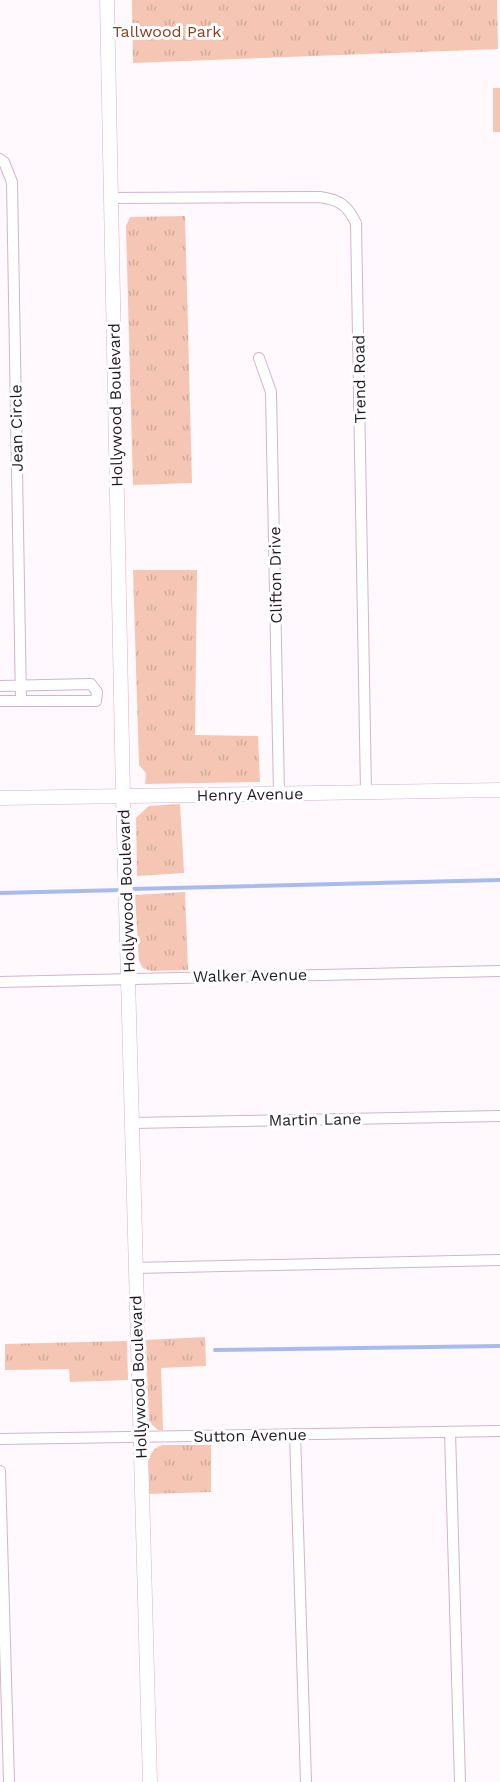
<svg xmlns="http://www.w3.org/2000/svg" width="500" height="1782" font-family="'Work Sans',sans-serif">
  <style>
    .grass { fill: url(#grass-tufts) }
    .garden { fill: #f4c6b3 }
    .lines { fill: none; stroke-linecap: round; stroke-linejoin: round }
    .stream { stroke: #a7bced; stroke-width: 4 }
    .minor-casing { stroke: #d2b4cb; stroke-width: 12 }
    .tertiary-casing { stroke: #d2b4cb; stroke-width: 15 }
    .minor { stroke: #fff; stroke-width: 10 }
    .tertiary { stroke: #fff; stroke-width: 14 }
    .labels { text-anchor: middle; stroke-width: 6; stroke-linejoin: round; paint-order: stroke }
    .park-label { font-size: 16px; fill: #854023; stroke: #fff }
    .street-label { font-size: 16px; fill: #241922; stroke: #fff }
  </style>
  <defs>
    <pattern id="grass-tufts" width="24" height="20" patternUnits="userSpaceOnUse" patternTransform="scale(1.5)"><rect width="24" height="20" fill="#f4c6b3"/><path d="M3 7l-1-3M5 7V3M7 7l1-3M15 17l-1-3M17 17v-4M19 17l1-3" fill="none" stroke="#d1aa9a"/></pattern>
  </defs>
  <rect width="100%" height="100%" fill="#fff8fd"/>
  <path class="grass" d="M132,0h365l1,49 -365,14z
    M185,216l7,267 -59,2 -7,-259 4,-9z
    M133,570h64l-2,165 63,1 2,46 -115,2 1,-11 -7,-8z
    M180,804l4,69 -47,3 -1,-58 13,-12z
    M185,892l3,78 -37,1 -8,-3 -4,-7 -4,-66z
    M205,1337l1,29 -45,2 2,62h-5l-9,-8 -3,-82z
    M127,1341l1,39 -58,2 -1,-13 -64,1v-26z
    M162,1445h49v47l-62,2c0,-17 -7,-42 13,-49z"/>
  <path class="garden" d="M493,88h7v44h-7z"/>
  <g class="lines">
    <path class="stream" d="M130,889l370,-9
      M0,893l122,-3
      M215,1350l285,-4"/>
    <g class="minor-casing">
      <path id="minor" d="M0,159l4,3 8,20 9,519
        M111,198l209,-1c20,3 27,8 36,26l10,569
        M259,358l12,34 8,401
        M0,686l91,-2 6,8 -1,9h-96
        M0,982l500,-11
        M131,1123l369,-7
        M135,1268l365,-8
        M450,1432l10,350
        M295,1434l11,348
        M0,1439l500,-8
        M0,1471l9,311"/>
    </g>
    <g class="tertiary-casing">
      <path id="tertiary" d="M107,0l16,796 27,986
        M0,798l500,-8"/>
    </g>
    <use href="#minor" class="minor"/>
    <use href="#tertiary" class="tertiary"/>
  </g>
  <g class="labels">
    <g class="park-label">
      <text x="167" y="37">Tallwood Park</text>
    </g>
    <g class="street-label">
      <text transform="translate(359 379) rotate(-91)" y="6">Trend Road</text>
      <text transform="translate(115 405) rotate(-91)" y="6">Hollywood Boulevard</text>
      <text transform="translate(16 428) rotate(-91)" y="6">Jean Circle</text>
      <text transform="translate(275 575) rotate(-91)" y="6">Clifton Drive</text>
      <text transform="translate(250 794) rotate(-1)" y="6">Henry Avenue</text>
      <text transform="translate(126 891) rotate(-92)" y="6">Hollywood Boulevard</text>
      <text transform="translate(250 975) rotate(-1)" y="6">Walker Avenue</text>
      <text transform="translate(315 1119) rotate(-1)" y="6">Martin Lane</text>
      <text transform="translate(138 1377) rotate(-92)" y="6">Hollywood Boulevard</text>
      <text transform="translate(250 1435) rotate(-1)" y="6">Sutton Avenue</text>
    </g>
  </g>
</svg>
